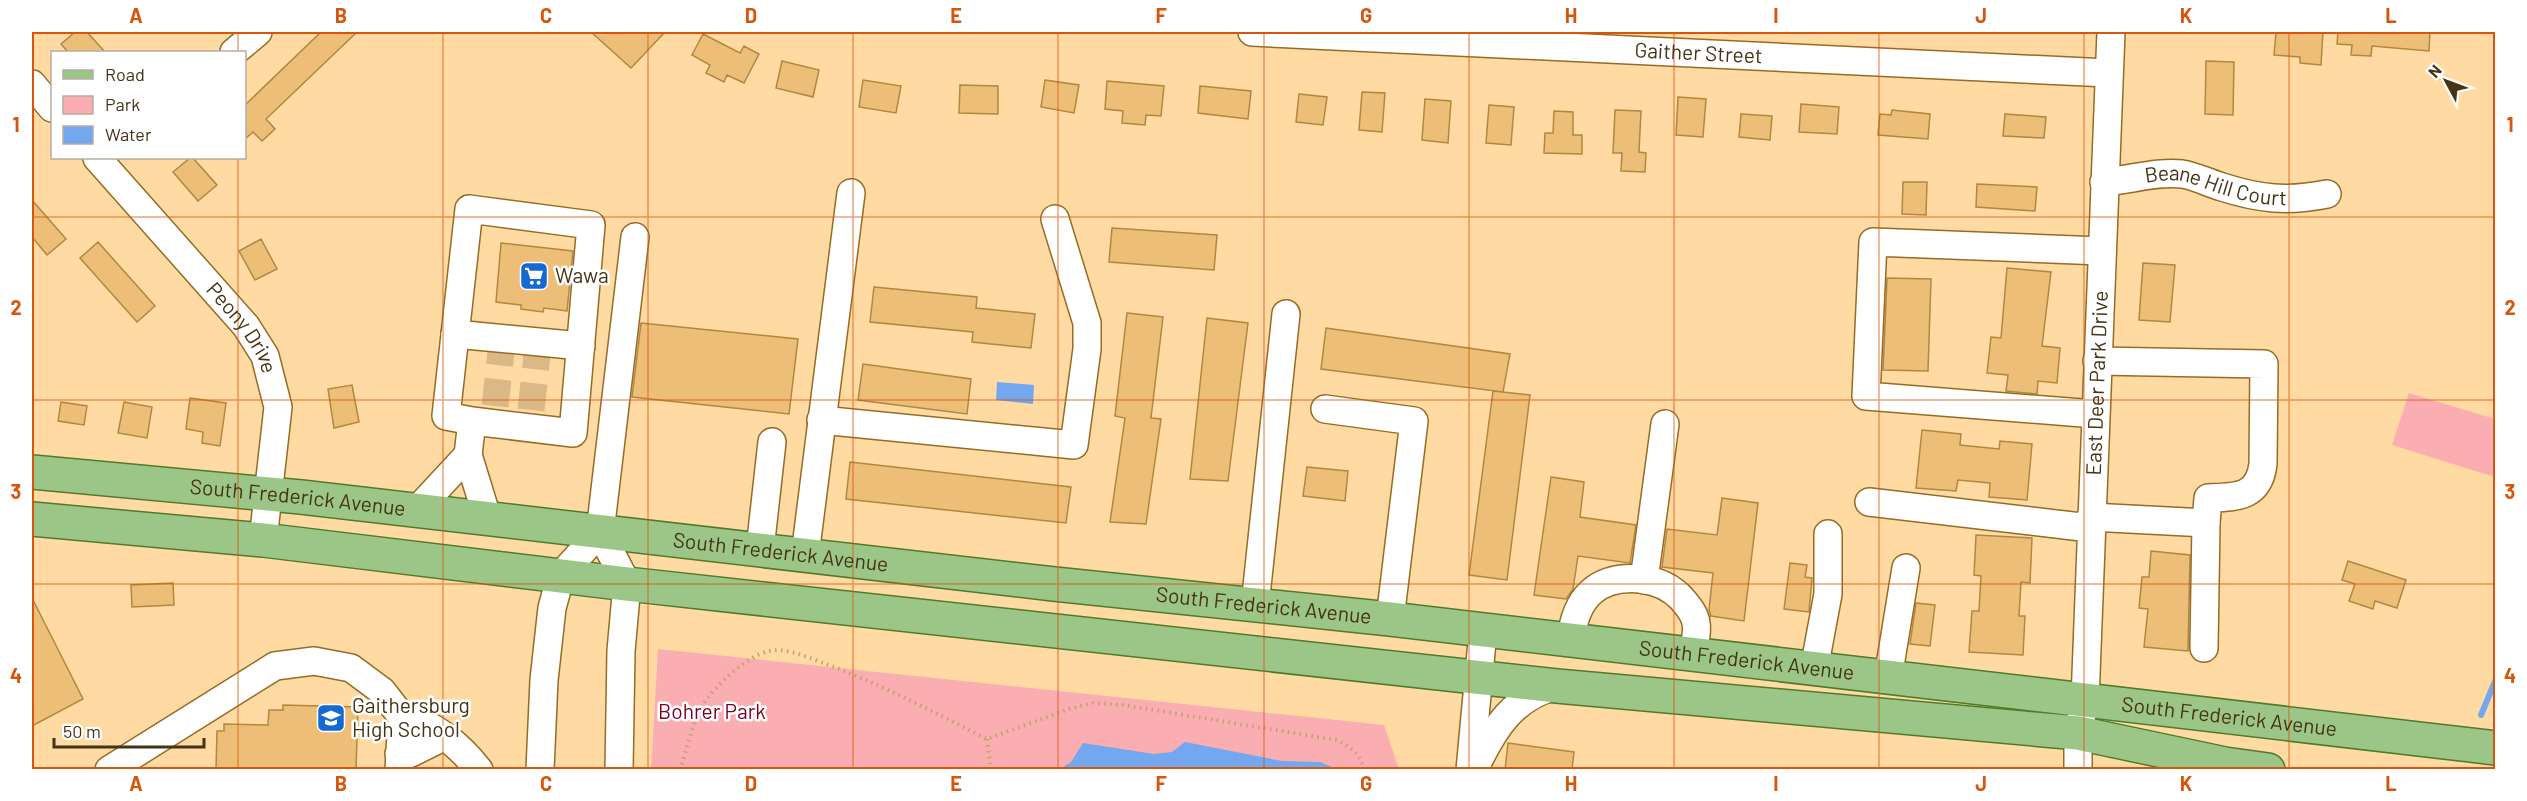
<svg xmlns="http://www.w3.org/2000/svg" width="2527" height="801" font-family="Barlow,sans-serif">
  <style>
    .green { fill: #fbaeb1 }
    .water { fill: #73a7f0 }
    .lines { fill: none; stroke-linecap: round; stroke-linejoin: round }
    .stream { stroke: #73a7f0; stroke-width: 6 }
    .building { fill: #ecbe78; stroke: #b28741; stroke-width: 1.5 }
    .minor-tunnel { stroke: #dab986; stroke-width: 27; stroke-dasharray: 27 14; stroke-linecap: butt }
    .minor-casing { stroke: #966c23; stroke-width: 30 }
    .major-casing { stroke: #517a2b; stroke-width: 36 }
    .path { stroke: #c1a273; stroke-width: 4; stroke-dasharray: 1.5 4.5; stroke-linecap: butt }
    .minor { stroke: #fff; stroke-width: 27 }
    .major { stroke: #9bc687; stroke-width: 33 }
    .grid { fill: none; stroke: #d8550d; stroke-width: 1.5; stroke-opacity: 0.55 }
    .labels { text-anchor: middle; stroke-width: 5; stroke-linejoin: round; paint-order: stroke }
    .street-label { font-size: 21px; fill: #453315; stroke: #fff }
    .poi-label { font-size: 21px; fill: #453315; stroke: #fff; text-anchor: start }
    .park-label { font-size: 21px; fill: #780020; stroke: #fff }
    .neatline { fill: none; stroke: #d8550d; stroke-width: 2 }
    .grid-label { font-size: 20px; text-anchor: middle; font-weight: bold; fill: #d8550d }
  </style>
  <rect width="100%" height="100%" fill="#ffdaa2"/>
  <path class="green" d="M2409,393l86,26v58l-103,-32z
    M658,649l726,76 15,44 -748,1z"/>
  <path class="water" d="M997,382l37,3 -1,19 -37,-4z
    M1185,742l97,19 38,1 17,7h-277l11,-7 12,-19 71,11 18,-2z"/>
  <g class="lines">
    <path class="stream" d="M2481,715l15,-36"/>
  </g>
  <path class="building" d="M75,32h12l18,20h-37l-7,-8z
    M321,32h36l-91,87 9,10 -13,12 -9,-9 -9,8v-34z
    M591,32h74l-34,36z
    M2276,32h47l-2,33 -21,-2v-6l-26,-2z
    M2338,32h92l-1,19 -57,-5 -1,10 -20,-1 1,-10 -15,-1z
    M703,34l37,19 4,-7 15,8 -15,29 -17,-8 -3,7 -18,-9 4,-8 -18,-10z
    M782,61l37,9 -6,27 -37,-9z
    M2206,61l28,1 -1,53 -28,-1z
    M863,80l38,6 -5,27 -37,-6z
    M1045,80l34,5 -5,28 -33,-6z
    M1107,81l57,5 -3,30 -15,-1 -1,10 -23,-2 1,-12 -18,-2z
    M960,85l38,1v28l-39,-1z
    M1200,86l51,5 -3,28 -50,-6z
    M1362,92l23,1 -3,39 -23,-2z
    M1299,94l28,3 -4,28 -27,-3z
    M1678,97l28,2 -3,38 -27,-2z
    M1425,99l26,2 -3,42 -26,-3z
    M1801,104l38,3 -2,27 -38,-2z
    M1489,105l25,2 -3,38 -25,-2z
    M1615,110l26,1 -2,41 7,1 -1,19 -24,-1 1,-18h-9z
    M1892,110l38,4 -2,25 -50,-4 2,-21 11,1z
    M1554,111l19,1v23h9v19l-38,-1 1,-20h8z
    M1741,114l31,2 -2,24 -31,-3z
    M2005,114l41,3 -2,21 -41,-2z
    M190,158h3l24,27 -19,16 -25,-29z
    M1903,182h24l-1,33 -24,-1z
    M1977,184l60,3 -2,24 -59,-4z
    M32,200l34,39 -19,16 -15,-18z
    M1112,228l105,7 -3,35 -105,-8z
    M261,239l16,30 -22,11 -16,-29z
    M98,242l57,64 -18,16 -57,-64z
    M501,243l72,8 -6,60 -23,-3 -1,4 -22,-3v-4l-25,-3z
    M2143,263l32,2 -5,57 -31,-2z
    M2007,268l44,4 -9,74 18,2 -3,35 -19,-2 -1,13 -31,-3 2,-16 -21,-2 4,-36 10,1z
    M1887,278l44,1 -3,92 -45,-1z
    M874,287l103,10 -1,11 59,6 -4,34 -59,-6 1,-10 -103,-10z
    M1127,313l36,4 -12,101 10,1 -15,105 -36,-2 15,-104 -10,-2z
    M1207,318l41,5 -20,158 -38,-2z
    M641,323l157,16 -9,75 -157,-17z
    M1326,328l184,26 -7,38 -182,-23z
    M863,364l108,15 -4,35 -109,-14z
    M352,385l7,37 -25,6 -6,-39z
    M1493,391l37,4 -23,185 -38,-5z
    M190,398l36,5 -6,43 -18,-3 1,-11 -17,-3z
    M61,402l26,4 -3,19 -26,-4z
    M124,402l28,5 -5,31 -29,-5z
    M1922,430l39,4 -1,11 39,4 1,-8 32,3 -5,56 -38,-3 1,-14 -32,-3 -2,11 -40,-3z
    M850,462l221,25 -5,36 -220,-24z
    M1307,467l41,4 -3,30 -42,-5z
    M1551,477l33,5 -4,35 56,8 -6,38 -52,-7 -5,33 -7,10 -32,-4z
    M1722,498l36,5 -14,118 -33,-5 -2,-6 4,-37 -51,-6 5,-38 50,6z
    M1976,535l56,3 -2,45 -9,-1 -2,34h6l-2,39 -54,-3 3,-41h7l2,-35 -7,-1z
    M2151,551l39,4 -2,96 -44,-4 4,-38 -9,-1 3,-31h7z
    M2348,561l58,19 -9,28 -22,-7 -2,8 -24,-8 6,-17 -13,-4z
    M1790,563l17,2 -2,12 7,1 -3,34 -25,-3z
    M173,583l1,22 -42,2 -1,-22z
    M32,598l51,101 -51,27z
    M1916,603l19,2 -5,41 -20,-2z
    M283,705l75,2 -2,63h-140l1,-39h7v-7l44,1 1,-15h14z
    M1508,743l66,9 -2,18h-67z"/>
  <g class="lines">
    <path class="minor-tunnel" d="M495,406l6,-54
      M531,410l6,-54"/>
    <g class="minor-casing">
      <g id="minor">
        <path id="s1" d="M1252,32l856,41"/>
        <path d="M234,52l24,-20"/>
        <path d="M32,84l20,24"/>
        <path id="s2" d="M97,158l149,168 19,30 13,51 -15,133"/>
        <path id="s3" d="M2104,182c26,-2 53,-11 78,-8 13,2 27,9 40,13 38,12 65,15 105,7"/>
        <path d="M455,334l126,12"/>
        <path d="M1325,409l89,12 -24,198"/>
        <path d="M2095,414l-229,-18 7,-154 228,9"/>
        <path d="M821,420l253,25 13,-96v-26l-32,-104"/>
        <path d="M468,455l4,-34 -26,-5 23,-207 122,16 -18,208 -101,-12"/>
        <path d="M1869,502l221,26"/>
        <path d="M416,511l52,-56 20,65"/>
        <path d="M2091,517l115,6 2,-25c28,-1 51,0 55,-34l1,-100 -167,-3"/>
        <path d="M600,532l35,-295"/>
        <path d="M600,532l27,52 -6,67 -2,119"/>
        <path d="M760,549l12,-107"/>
        <path d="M805,555l46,-362"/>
        <path d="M1644,580l21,-156"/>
        <path d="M1255,605l31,-291"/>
        <path d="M1571,640c4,-42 26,-65 70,-61 16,2 30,8 41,20 6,7 13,15 14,24 2,9 -2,23 -3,32"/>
        <path d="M2204,648l2,-125"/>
        <path d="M1814,669l14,-75v-60"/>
        <path d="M1888,678l18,-110"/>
        <path d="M402,717c30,4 59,30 77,53"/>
        <path d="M399,754l12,-1 32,-16"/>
        <path d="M1476,766c18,-38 38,-70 81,-80"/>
        <path d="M109,770l166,-104 39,-5 37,7 31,23 20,26 -3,53"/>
        <path d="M540,770l4,-90 8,-72 9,-33 39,-43"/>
        <path d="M1470,770l13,-139"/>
        <path id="s4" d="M2078,770v-37l7,-33 26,-668"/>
      </g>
    </g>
    <g class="major-casing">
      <g id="major">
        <path id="s5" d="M32,472l269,25 753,87 336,35 1106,129"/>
        <path d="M32,519l231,21 364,44 930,102 521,47 147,31 43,6"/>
      </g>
    </g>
    <path class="path" d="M987,739l4,31
      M680,770c7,-21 12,-46 23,-65 10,-18 45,-50 66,-54 18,-4 40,7 57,13 56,21 108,48 161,75l82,-30 24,-6 31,2 212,35c15,7 23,13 29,30"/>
    <use href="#minor" class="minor"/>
    <use href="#major" class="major"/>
  </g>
  <path class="grid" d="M238,32v20M443,32v738M648,32v738M853,32v738M1058,32v738M1264,32v738M1469,32v738M1674,32v738M1879,32v738M2084,32v738M2289,32v738M238,158v612M32,217h2464M32,400h2464M32,584h2464"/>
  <defs>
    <g id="supermarket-square" transform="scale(1.5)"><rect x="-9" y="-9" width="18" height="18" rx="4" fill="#1569d3" stroke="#fff"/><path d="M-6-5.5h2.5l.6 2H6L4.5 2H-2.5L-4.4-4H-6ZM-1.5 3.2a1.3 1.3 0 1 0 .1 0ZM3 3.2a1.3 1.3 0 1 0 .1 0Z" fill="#fff"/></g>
    <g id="school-square" transform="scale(1.5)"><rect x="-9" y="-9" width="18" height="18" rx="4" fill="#1569d3" stroke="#fff"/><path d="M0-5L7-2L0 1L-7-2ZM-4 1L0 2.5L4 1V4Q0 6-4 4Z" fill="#fff"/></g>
  </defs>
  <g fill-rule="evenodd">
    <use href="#supermarket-square" x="534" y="276"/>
    <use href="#school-square" x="331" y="718"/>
  </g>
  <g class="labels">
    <g class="street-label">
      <text dy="7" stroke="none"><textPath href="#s1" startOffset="447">Gaither Street</textPath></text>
      <text dy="7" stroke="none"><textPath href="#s3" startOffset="114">Beane Hill Court</textPath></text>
      <text dy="7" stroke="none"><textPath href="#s2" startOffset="224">Peony Drive</textPath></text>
      <text dy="7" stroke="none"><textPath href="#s4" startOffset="388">East Deer Park Drive</textPath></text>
      <text dy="7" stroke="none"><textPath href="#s5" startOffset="267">South Frederick Avenue</textPath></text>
      <text dy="7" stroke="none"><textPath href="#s5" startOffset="753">South Frederick Avenue</textPath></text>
      <text dy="7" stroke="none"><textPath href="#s5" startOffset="1239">South Frederick Avenue</textPath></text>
      <text dy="7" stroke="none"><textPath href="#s5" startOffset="1725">South Frederick Avenue</textPath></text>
      <text dy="7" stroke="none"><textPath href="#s5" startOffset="2211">South Frederick Avenue</textPath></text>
    </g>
    <g class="poi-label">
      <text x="555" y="283">Wawa</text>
      <text x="352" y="713">Gaithersburg<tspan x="352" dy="24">High School</tspan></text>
    </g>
    <g class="park-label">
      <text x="712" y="719">Bohrer Park</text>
    </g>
  </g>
  <rect width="2527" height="801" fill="none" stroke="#ffffff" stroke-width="66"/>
  <rect x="51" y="51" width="195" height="108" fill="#ffffff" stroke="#b5ada1" stroke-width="1.5"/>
  <rect x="63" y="70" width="30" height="9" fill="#9bc687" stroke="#b5ada1" stroke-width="1.5"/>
  <text x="105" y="81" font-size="18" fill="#453315">Road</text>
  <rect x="63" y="96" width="30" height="18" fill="#fbaeb1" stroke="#b5ada1" stroke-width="1.5"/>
  <text x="105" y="111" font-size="18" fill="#453315">Park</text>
  <rect x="63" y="126" width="30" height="18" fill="#73a7f0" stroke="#b5ada1" stroke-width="1.5"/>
  <text x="105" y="141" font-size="18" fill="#453315">Water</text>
  <g transform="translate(2446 81) rotate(311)" stroke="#ffffff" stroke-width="4.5" paint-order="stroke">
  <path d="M0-4.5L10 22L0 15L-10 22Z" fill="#453315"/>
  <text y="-9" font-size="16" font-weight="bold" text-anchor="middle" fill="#453315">N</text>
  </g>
  <path d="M54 738v9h150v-9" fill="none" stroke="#453315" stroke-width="3"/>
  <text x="63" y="738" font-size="18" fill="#453315" stroke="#ffffff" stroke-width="4.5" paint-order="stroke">50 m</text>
  <rect x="33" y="33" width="2461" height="735" class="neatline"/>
  <g class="grid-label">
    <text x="136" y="23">A</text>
    <text x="341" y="23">B</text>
    <text x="546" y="23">C</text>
    <text x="751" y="23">D</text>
    <text x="956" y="23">E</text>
    <text x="1161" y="23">F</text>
    <text x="1366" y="23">G</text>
    <text x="1571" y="23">H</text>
    <text x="1776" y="23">I</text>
    <text x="1981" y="23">J</text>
    <text x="2186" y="23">K</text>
    <text x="2391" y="23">L</text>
    <text x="16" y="132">1</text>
    <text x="2510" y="132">1</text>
    <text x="16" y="315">2</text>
    <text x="2510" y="315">2</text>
    <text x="16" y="499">3</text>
    <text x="2510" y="499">3</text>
    <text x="16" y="683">4</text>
    <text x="2510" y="683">4</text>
    <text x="136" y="791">A</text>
    <text x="341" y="791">B</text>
    <text x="546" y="791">C</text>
    <text x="751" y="791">D</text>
    <text x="956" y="791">E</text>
    <text x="1161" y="791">F</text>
    <text x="1366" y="791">G</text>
    <text x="1571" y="791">H</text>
    <text x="1776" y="791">I</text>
    <text x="1981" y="791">J</text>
    <text x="2186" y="791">K</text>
    <text x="2391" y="791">L</text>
  </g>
</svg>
